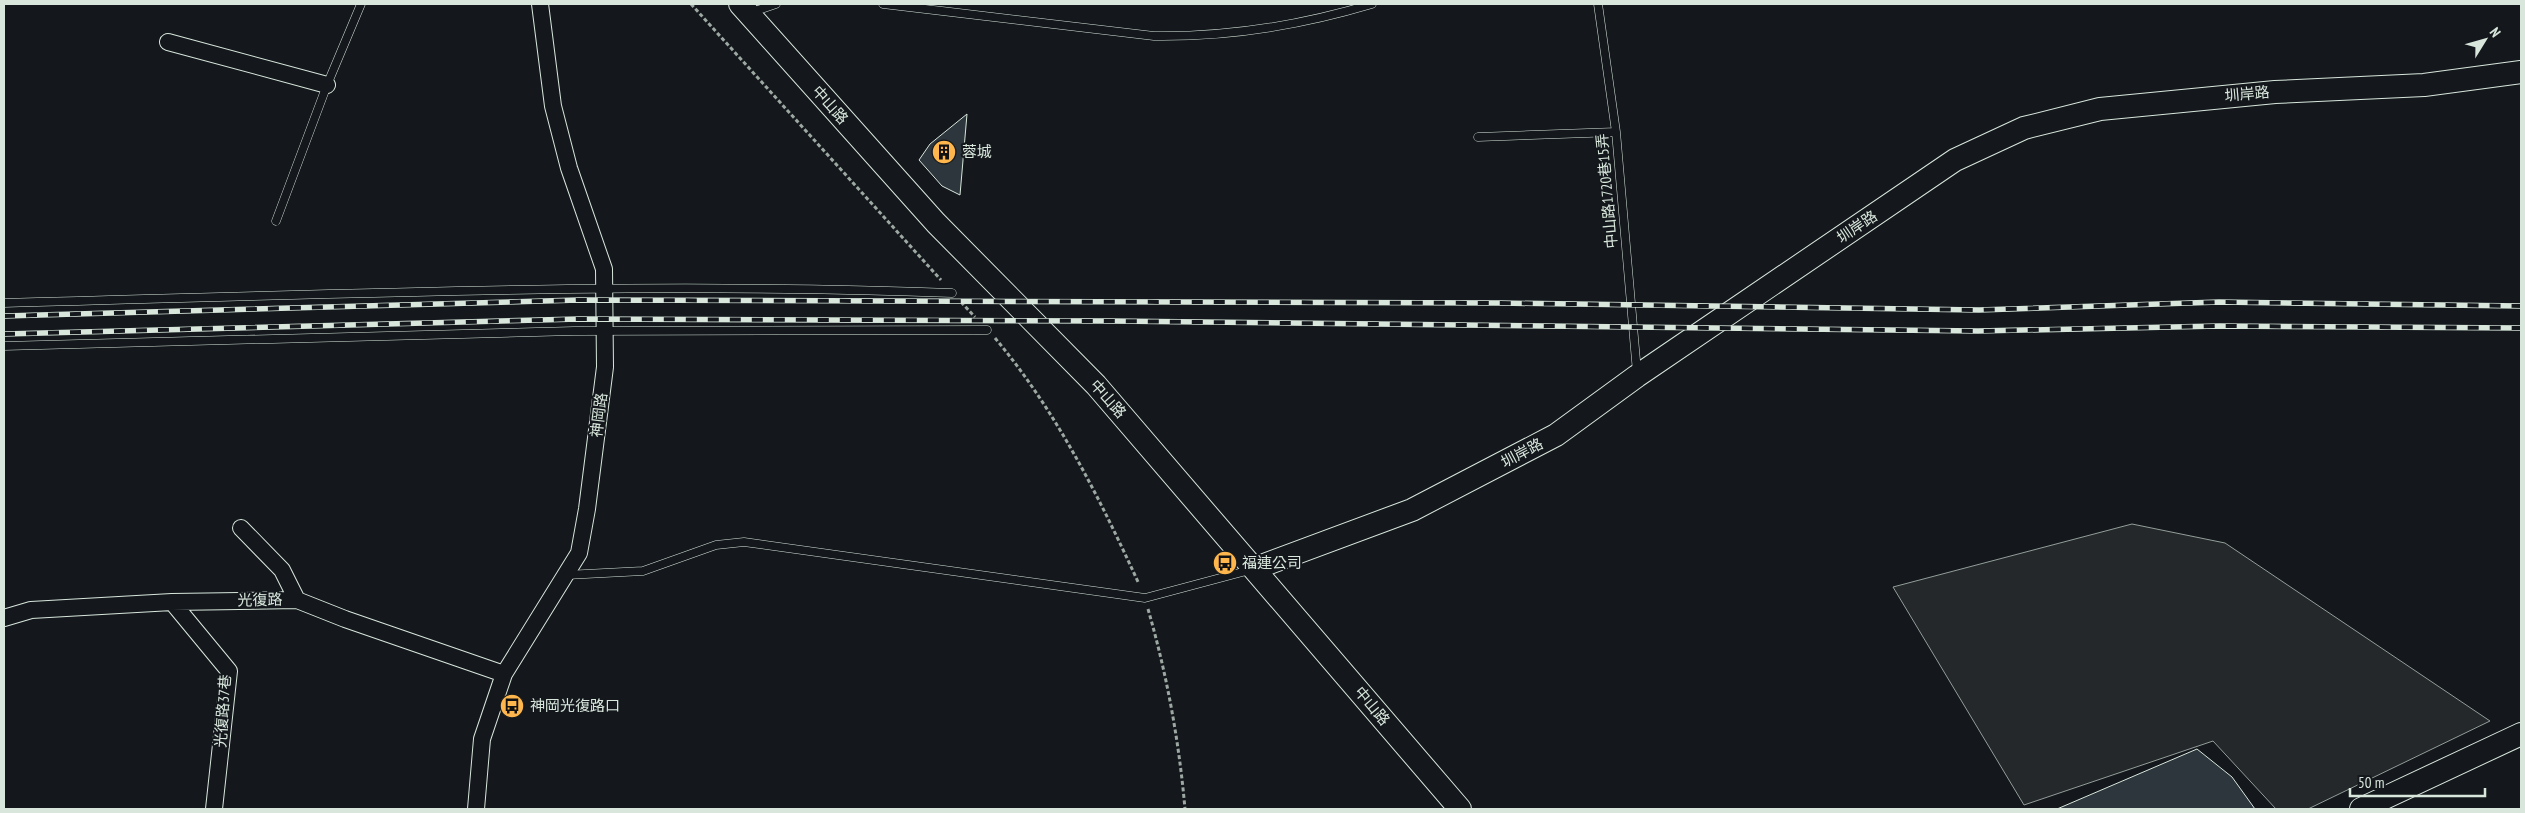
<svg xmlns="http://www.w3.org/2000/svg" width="2525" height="813" font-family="'PT Sans Narrow','Noto Sans TC',sans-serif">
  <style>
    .parking { fill: #24282b; stroke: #939e99 }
    .building { fill: #2c363c; stroke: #d8e6dc }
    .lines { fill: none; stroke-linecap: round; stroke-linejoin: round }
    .lane-casing { stroke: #d8e6dc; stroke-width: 9 }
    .street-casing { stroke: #d8e6dc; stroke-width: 18 }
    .secondary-casing { stroke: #d8e6dc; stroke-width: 24 }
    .path { stroke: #9da8a2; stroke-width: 3; stroke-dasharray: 4 2.5; stroke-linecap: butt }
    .lane { stroke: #14181c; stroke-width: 8 }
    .street { stroke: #14181c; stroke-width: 16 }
    .secondary { stroke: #14181c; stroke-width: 22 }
    .rail-casing { stroke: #d8e6dc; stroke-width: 5.5 }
    .rail { stroke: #14181c; stroke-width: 4; stroke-dasharray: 11; stroke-linecap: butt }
    .labels { text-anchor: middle; stroke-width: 4; stroke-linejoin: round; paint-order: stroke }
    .street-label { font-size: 15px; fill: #d8e6dc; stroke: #14181c }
    .poi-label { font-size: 15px; fill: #d8e6dc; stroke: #14181c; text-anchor: start }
  </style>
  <rect width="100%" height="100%" fill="#14181c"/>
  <path class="parking" d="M2132,524l93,19 265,178 -182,88h-32l-63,-68 -189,64 -131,-218z"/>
  <path class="building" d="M967,114l-7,81 -18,-9 -23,-26 11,-16z
    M2197,749l35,28 23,32h-198z"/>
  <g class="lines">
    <g class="lane-casing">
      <path id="lane" d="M883,4l271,32c74,1 148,-11 218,-32
        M1598,4l18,128 21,240
        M752,12l24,-8
        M1478,137l138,-5
        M276,221l51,-136 34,-81
        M4,303c316,-8 632,-22 948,-10
        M4,346l570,-15 413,-1
        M566,575l77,-4 73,-26 28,-3 401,56 105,-28"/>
    </g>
    <g class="street-casing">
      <path id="street" d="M168,42l159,43
        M241,528l41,42 15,30
        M172,602l57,69 -15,138
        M4,618l27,-8 141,-8 125,-2 48,19 159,55
        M476,809l6,-70 22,-65 75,-121 8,-44 18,-142 -1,-98 -35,-101 -16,-62 -13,-102"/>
    </g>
    <g class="secondary-casing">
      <path id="secondary" d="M740,4l196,219 160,162 364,424
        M1256,568l156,-58 144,-75 81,-59 318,-216 69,-32 76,-19 175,-17 149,-7 97,-13
        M2361,809l160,-75"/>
    </g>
    <path class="path" d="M691,4l250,276
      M961,302l14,15
      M995,338c62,74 104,159 144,246
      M1148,609c19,66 31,132 37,200"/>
    <use href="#lane" class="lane"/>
    <use href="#street" class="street"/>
    <use href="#secondary" class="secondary"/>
    <g class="rail-casing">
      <path id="rail" d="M4,316l575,-16 921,3 479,7 240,-8 302,4
        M4,334l575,-15 531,2 868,10 241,-5 302,2"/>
    </g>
    <use href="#rail" class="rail"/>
  </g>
  <defs>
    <g id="building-disc" transform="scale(1.25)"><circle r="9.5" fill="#ffb74d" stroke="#14181c"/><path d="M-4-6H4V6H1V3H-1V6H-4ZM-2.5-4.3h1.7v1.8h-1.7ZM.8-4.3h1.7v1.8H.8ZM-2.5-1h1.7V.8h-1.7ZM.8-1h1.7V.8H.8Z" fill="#111"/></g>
    <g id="bus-disc" transform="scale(1.25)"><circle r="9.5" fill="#ffb74d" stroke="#14181c"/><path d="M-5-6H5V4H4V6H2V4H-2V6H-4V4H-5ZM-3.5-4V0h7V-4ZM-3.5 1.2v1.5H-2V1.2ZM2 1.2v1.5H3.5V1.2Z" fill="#111"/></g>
  </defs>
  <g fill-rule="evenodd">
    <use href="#building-disc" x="944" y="152"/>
    <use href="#bus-disc" x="1225" y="563"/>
    <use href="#bus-disc" x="512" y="706"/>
  </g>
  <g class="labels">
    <g class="street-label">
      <text transform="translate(2247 94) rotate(-5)" y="5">圳岸路</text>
      <text transform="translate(830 105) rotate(48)" y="5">中山路</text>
      <text transform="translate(1607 191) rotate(-95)" y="5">中山路1720巷15弄</text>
      <text transform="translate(1857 227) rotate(-34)" y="5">圳岸路</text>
      <text transform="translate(1108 399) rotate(48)" y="5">中山路</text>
      <text transform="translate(599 415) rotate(-83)" y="5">神岡路</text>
      <text transform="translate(1522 453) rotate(-28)" y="5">圳岸路</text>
      <text transform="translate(260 600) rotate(-1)" y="5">光復路</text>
      <text transform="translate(1372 706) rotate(50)" y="5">中山路</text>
      <text transform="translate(223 711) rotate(-86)" y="5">光復路37巷</text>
    </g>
    <g class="poi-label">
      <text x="962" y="157">蓉城</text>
      <text x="1242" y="568">福連公司</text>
      <text x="530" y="711">神岡光復路口</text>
    </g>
  </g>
  <rect width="2525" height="813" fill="none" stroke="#d8e6dc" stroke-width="10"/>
  <g transform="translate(2485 40) rotate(53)" stroke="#14181c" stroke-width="4" paint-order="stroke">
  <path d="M0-4L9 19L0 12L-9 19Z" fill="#d8e6dc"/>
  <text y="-8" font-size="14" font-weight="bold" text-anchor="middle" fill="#d8e6dc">N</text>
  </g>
  <path d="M2350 788v8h135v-8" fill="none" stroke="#d8e6dc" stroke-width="2.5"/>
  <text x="2358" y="788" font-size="15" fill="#d8e6dc" stroke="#14181c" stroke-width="4" paint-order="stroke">50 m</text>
</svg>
